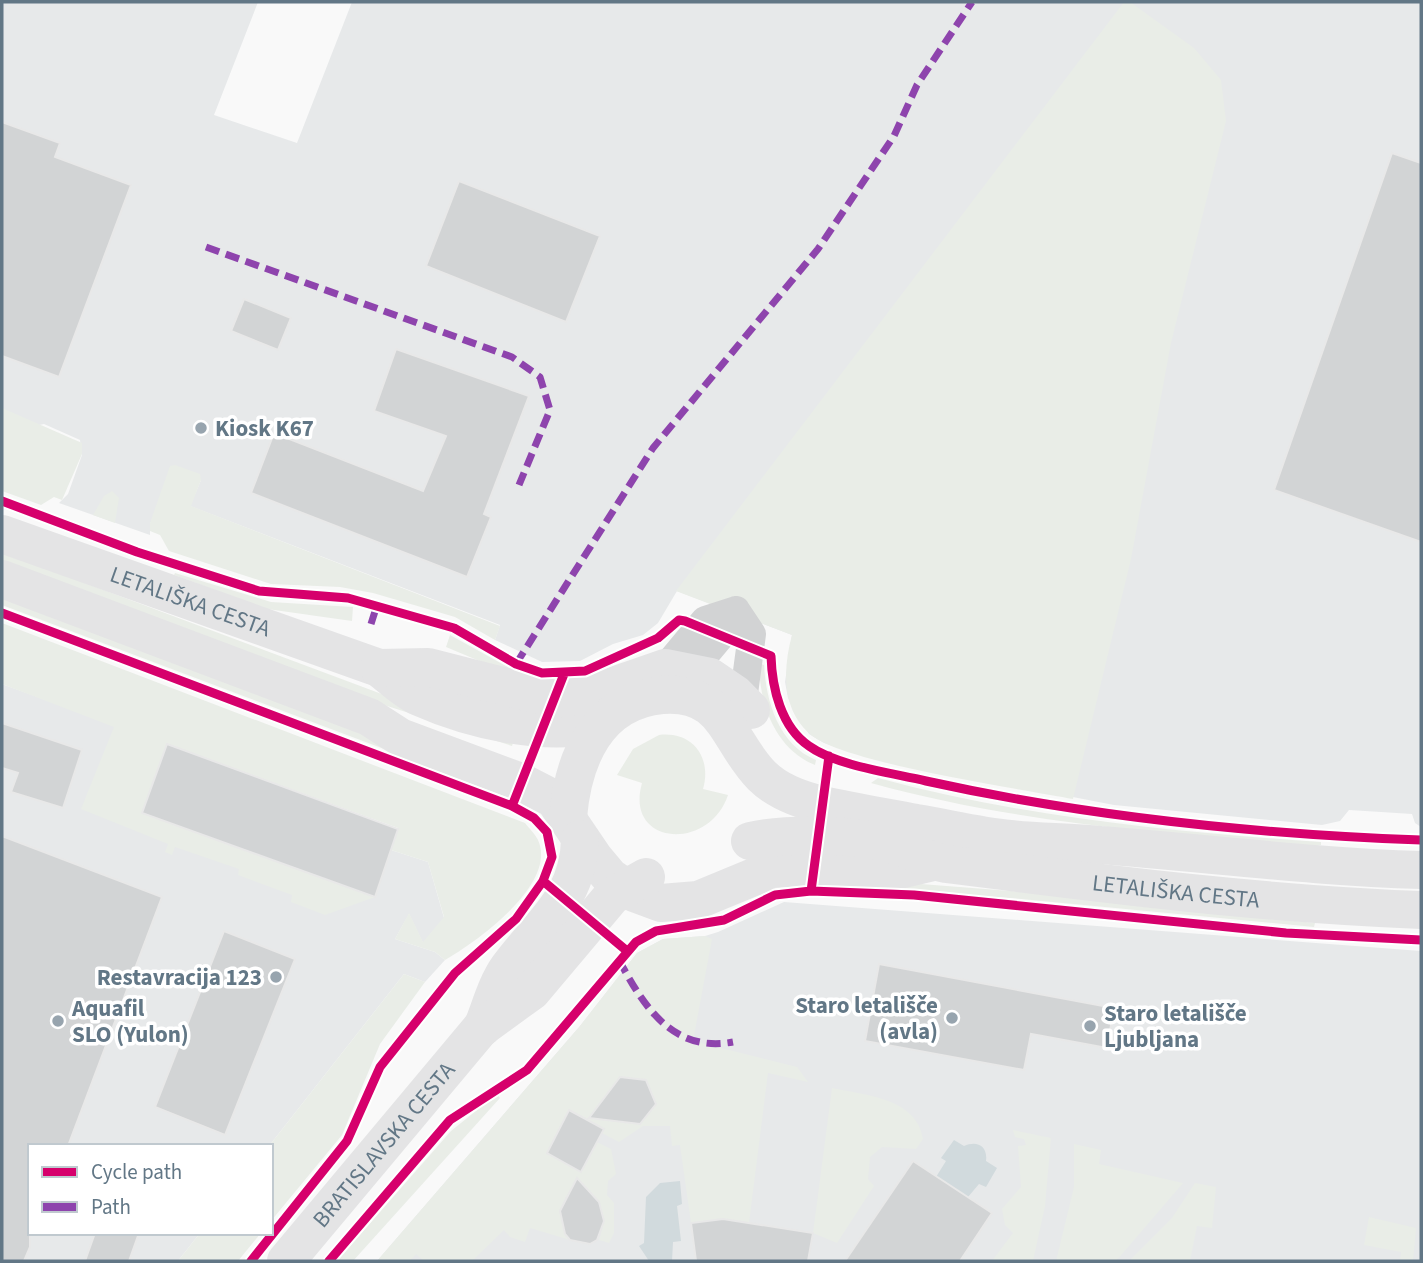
<svg xmlns="http://www.w3.org/2000/svg" width="1423" height="1263" font-family="'Source Sans 3',sans-serif">
  <style>
    .built { fill: #e7e9ea }
    .green { fill: #e9ede7; fill-rule: evenodd }
    .water { fill: #d1dadd }
    .building { fill: #d2d4d5; stroke: #e8e8e8; stroke-width: 2 }
    .lines { fill: none; stroke-linecap: round; stroke-linejoin: round }
    .street { stroke: #d2d3d4; stroke-width: 28 }
    .secondary { stroke: #e4e4e5; stroke-width: 38 }
    .quiet { stroke: #8e44ad; stroke-width: 7; stroke-dasharray: 14 7; stroke-linecap: butt }
    .cycleway-casing { stroke: #fff; stroke-width: 13 }
    .cycleway { stroke: #d6006c; stroke-width: 9 }
    .poi-dot { fill: #97a4ae; stroke: #fff; stroke-width: 2.5 }
    .labels { text-anchor: middle; stroke-width: 7; stroke-linejoin: round; paint-order: stroke }
    .poi-label { font-size: 23px; font-weight: bold; fill: #627786; stroke: #fff; text-anchor: start }
    .street-label { font-size: 23px; fill: #627786; stroke: #fff }
  </style>
  <rect width="100%" height="100%" fill="#f9f9f9"/>
  <path class="built" d="M2,2h256l-44,113 83,28 55,-141h1069v825l-6,-4 -3,-9 -31,-2 -32,-2 -9,11 -18,4 -208,-20 -248,-48 -42,-14 -15,-9 -12,-18 -9,-18 -3,-16 7,-47 -115,-44 -19,32 -15,12 -30,9 -33,17 -38,1 -47,-22 5,-15 -310,-119 11,-26 -51,43v12l-91,-32 9,-9 14,-39 -2,-15 -36,-16 -42,9z
    M2,684l396,145 -7,21 37,12 16,56 -21,25 -14,-29 -14,25 40,13 10,8 -20,22 -21,-8 -135,172h-239v87h170l-22,28h-176z
    M784,902l637,49v310h-1044l203,-235 57,-73 26,-14 42,-3 13,-4z"/>
  <path class="green" d="M1124,2h6l64,46 27,32 5,41 -55,222 -40,216 -58,240c-51,-10 -231,-36 -263,-65 -29,-25 -27,-66 -18,-99l-116,-44z
    M2,408l80,35v11l-20,46 -8,-3 -13,8 -39,-14z
    M175,465l25,9 1,6 -10,26 309,120 -5,14 -40,-23 -82,-24 -33,-6 -69,-3 -102,-33 -9,-16 -10,-4v-8l20,-57z
    M112,491l7,7 -4,25 -22,-8 11,-19z
    M2,552l385,144 127,43 -2,7 -128,-41 -382,-143z
    M175,573l96,29 82,5 -1,14 -85,-12 -93,-34z
    M2,596l403,152 88,42 -491,-185z
    M2,623l523,200c4,5 10,11 13,17 20,44 -62,102 -93,120l-10,-8 -40,-13 14,-26 14,29 21,-25 -16,-55 -37,-12 7,-22 -231,-84 -25,69 233,84 -50,18 -34,-13 1,-7 -54,-20 1,-6 -64,-22 -3,8 -7,-3 3,-8 -87,-35 33,-82 -112,-43z
    M450,635l67,37 -28,-7 -43,-18z
    M759,663l5,2c2,37 15,80 52,95l-1,5c-40,-16 -56,-62 -56,-102z
    M659,735c34,-4 53,23 44,54l25,6c-19,57 -104,51 -86,-12l-25,-8 16,-26z
    M878,778c145,39 294,54 443,64v3l-10,2c-149,-14 -296,-24 -440,-64z
    M895,882l116,9 304,32 -1,4 -304,-29 -173,-11z
    M705,936l7,3 -19,102 104,26 11,15 -40,-9 -19,150 -26,-4 -32,4 -11,-78 -8,1 -2,-20h-27l-24,16 -17,-9 2,-4 -34,-18 -23,42 34,18 16,-29 14,7 5,25 -8,7 -1,14 7,8v30l-5,10 -10,-3c9,-26 4,-41 -22,-50l-10,5c-9,14 -7,32 3,45l-40,-12 -5,14 -15,-5 -6,-7 -32,31h-48l-8,-7 -6,7h-33l203,-235 57,-73 26,-14zM605,1098l51,6 -16,20 -25,-3z
    M404,974l21,8 -45,62 -38,91 -71,86 -2,-75z
    M832,1088c33,7 85,10 91,51l-7,10 -34,-2 -12,10 -2,22 6,7 -37,57 -24,-10z
    M497,1094l3,4 -147,163h-16l114,-130z
    M1013,1130l38,8 -6,68 -12,55h-41l21,-28 -8,-8 -3,-16 19,-22 -3,-41 8,-1 -2,-6 -9,-2z
    M1074,1144l27,6 -2,14 84,19 -67,78h-60l18,-74z
    M1195,1183l21,4 -4,41 -15,-2 -7,35h-61l43,-43z
    M1369,1217l47,11 -3,33h-13l1,-9 -37,-7z
    M200,1233h61l-23,28h-60z"/>
  <path class="water" d="M954,1140l10,6c13,-6 24,0 22,15l11,7 -11,19 -7,-3 -11,13 -32,-20 10,-16 -5,-3z
    M680,1181l2,23 -5,2 4,35 -8,1 -1,19h-23l-10,-15 5,-3 2,-46 14,-14z"/>
  <path class="building" d="M2,122l58,21 -5,14 76,28 -72,192 -57,-21z
    M1392,153l29,10v379l-147,-52z
    M459,181l141,55 -34,86 -140,-56z
    M244,299l47,19 -13,32 -47,-19z
    M396,349l133,47 -45,118 7,3 -24,60 -216,-84 23,-60 149,58 23,-55 -72,-25z
    M2,723l80,27 -19,58 -52,-16 7,-19 -16,-5z
    M167,744l231,85 -23,68 -233,-84z
    M2,836l160,61 -94,249h-38v101l-6,14h-22z
    M224,931l71,28 -70,176 -70,-28z
    M879,964l235,44 -7,40 -76,-14 -7,36 -159,-29z
    M620,1077l26,3 10,24 -16,20 -51,-6z
    M569,1110l35,19 -23,43 -34,-19z
    M913,1161l79,52 -32,48h-115z
    M577,1178l22,24 5,19 -7,19 -7,4 -20,-4 -5,-6 -5,-23z
    M723,1219l90,14 -5,28h-112l-5,-38z
    M95,1233h44l-10,28h-44z"/>
  <g class="lines">
    <path class="street" d="M736,610l16,24 -9,67
      M665,668l40,-48 31,-10
      M680,685l41,-49 15,-26"/>
    <g class="secondary">
      <path id="s1" d="M2,534l377,134c12,9 26,23 40,29 52,23 124,40 180,27"/>
      <path d="M2,579l367,138 31,20 121,45 33,17 40,59 16,19 24,16 27,10 37,-3 75,-31 41,-3 81,5 38,-9"/>
      <path d="M379,668l49,-1 126,32 39,-6 72,-25 45,9 25,17 16,16"/>
      <path d="M568,817c5,-57 28,-116 94,-122 64,-5 65,46 100,81 16,16 39,24 61,29 31,7 62,12 93,18 31,5 63,13 94,16 30,3 60,3 90,6 107,8 214,22 321,25"/>
      <path id="s2" d="M750,841c42,-9 105,-7 147,5 17,6 31,15 49,18 158,20 316,40 475,46"/>
      <path d="M482,1028c8,-19 14,-43 26,-60 33,-45 71,-69 72,-129"/>
      <path id="s3" d="M286,1261l195,-233 51,-37 80,-95 34,-19"/>
    </g>
    <path class="quiet" d="M206,247l306,110 28,20 10,33 -31,75
      M371,624l6,-19
      M516,664l137,-216 165,-199 76,-113 23,-51 55,-83
      M619,960c25,47 54,93 114,82"/>
    <g class="cycleway-casing">
      <path id="cycleway" d="M2,501l135,51 122,39 89,7 106,30 62,36 26,9 43,-2 73,-33 21,-18 6,1 86,35c1,32 10,71 38,90 28,20 83,27 117,35 163,36 328,53 495,59
        M2,613l510,193 22,12 13,14 5,25 -9,24 -27,38 -61,54 -75,94 -33,74 -96,120
        M512,806l52,-132
        M543,881l84,70
        M811,891l18,-135
        M329,1261l121,-141 77,-50 109,-128 20,-11 68,-11 51,-25 36,-4 103,4 372,38 135,7"/>
    </g>
    <use href="#cycleway" class="cycleway"/>
  </g>
  <g class="poi-dot">
    <circle cx="201" cy="428" r="7"/>
    <circle cx="276" cy="977" r="7"/>
    <circle cx="952" cy="1018" r="7"/>
    <circle cx="58" cy="1021" r="7"/>
    <circle cx="1090" cy="1026" r="7"/>
  </g>
  <g class="labels">
    <g class="poi-label">
      <text x="215" y="436">Kiosk K67</text>
      <text x="262" y="985" text-anchor="end">Restavracija 123</text>
      <text x="938" y="1013" text-anchor="end">Staro letališče<tspan x="938" dy="26">(avla)</tspan></text>
      <text x="72" y="1016">Aquafil<tspan x="72" dy="26">SLO (Yulon)</tspan></text>
      <text x="1104" y="1021">Staro letališče<tspan x="1104" dy="26">Ljubljana</tspan></text>
    </g>
    <g class="street-label">
      <text dy="8" stroke="none"><textPath href="#s1" startOffset="200">LETALIŠKA CESTA</textPath></text>
      <text dy="8" stroke="none"><textPath href="#s2" startOffset="432">LETALIŠKA CESTA</textPath></text>
      <text dy="8" stroke="none"><textPath href="#s3" startOffset="152">BRATISLAVSKA CESTA</textPath></text>
    </g>
  </g>
  <rect width="1423" height="1263" fill="none" stroke="#627786" stroke-width="7"/>
  <rect x="28" y="1144" width="245" height="91" fill="#ffffff" stroke="#c0c9cf" stroke-width="2"/>
  <rect x="42" y="1167" width="35" height="10" fill="#d6006c" stroke="#c0c9cf" stroke-width="2"/>
  <text x="91" y="1179" font-size="21" fill="#627786">Cycle path</text>
  <rect x="42" y="1202" width="35" height="10" fill="#8e44ad" stroke="#c0c9cf" stroke-width="2"/>
  <text x="91" y="1214" font-size="21" fill="#627786">Path</text>
</svg>
